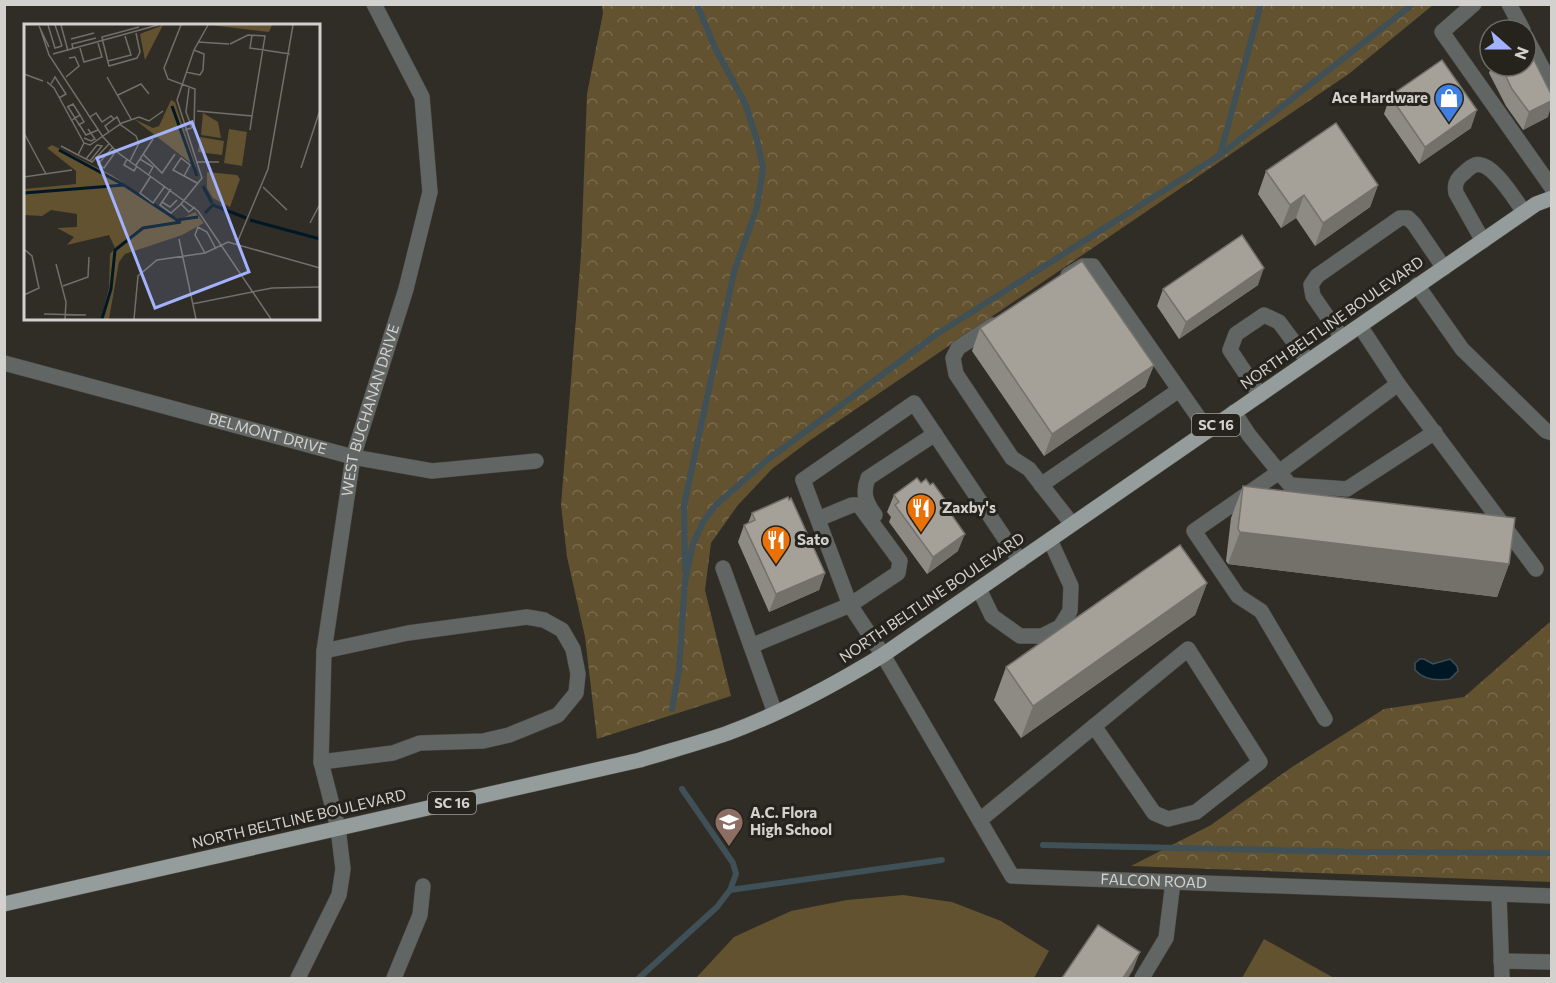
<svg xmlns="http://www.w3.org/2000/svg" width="1556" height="983" font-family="Commissioner,sans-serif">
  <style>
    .forest { fill: url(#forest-crowns) }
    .garden { fill: #625230 }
    .water { fill: #001825; stroke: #3f5057; stroke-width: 1.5 }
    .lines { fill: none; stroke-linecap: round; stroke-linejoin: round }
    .stream { stroke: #3f5057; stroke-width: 6 }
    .minor-casing { stroke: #4d4b44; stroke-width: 16 }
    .major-casing { stroke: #4d4b44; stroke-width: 16 }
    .minor { stroke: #616665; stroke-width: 15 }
    .major { stroke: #949d9c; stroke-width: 15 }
    .wall { fill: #8e8a84 }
    .shaded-wall { fill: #74716b }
    .building { fill: #a5a199; stroke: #74716b; stroke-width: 1.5 }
    .labels { text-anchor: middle; stroke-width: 6; stroke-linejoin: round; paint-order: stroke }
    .shield { fill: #26231d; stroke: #9f9d98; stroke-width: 1.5 }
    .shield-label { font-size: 14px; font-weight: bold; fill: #d3d1cd }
    .poi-label { font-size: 15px; font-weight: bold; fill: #d3d1cd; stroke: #26231d; text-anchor: start }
    .street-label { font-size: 15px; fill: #d3d1cd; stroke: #26231d }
    .inset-river { fill: none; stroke: #001825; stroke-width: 3 }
    .inset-road { fill: none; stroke: #716f69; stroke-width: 1.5 }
    .view { fill: #a3b2fd; fill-opacity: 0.15; stroke: #a3b2fd; stroke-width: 3 }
    .inset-edge { fill: none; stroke: #d3d1cd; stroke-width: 3 }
  </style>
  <defs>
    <pattern id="forest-crowns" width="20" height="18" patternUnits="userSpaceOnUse" patternTransform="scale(1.5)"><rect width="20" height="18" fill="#625230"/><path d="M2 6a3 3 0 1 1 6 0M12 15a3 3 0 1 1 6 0" fill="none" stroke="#786a4d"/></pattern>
  </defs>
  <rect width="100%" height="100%" fill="#302d26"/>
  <path class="forest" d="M602,5h831l-83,68 -541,368 -37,28 -34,36 -27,38 -6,47 26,106 -134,43 -12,-102 -18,-80 -6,-52 20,-250 6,-161 16,-81z
    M1551,621v261l-420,-16 80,-41 81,-58 92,-58 80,-12z"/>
  <path class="garden" d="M903,895l49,7 49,19 48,30 -15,27h-338l38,-41 57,-26 56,-11z
    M1264,939l70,39h-92z"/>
  <path class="water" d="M1420,659h4l9,5 17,-5 7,7 1,5 -8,8c-13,2 -26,1 -35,-9v-7z"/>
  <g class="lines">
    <path class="stream" d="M1220,155l193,-151
      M685,571l-1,-66 50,-233 23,-65 6,-39 -6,-28 -12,-37 -30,-55 -18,-44
      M672,709l7,-39 6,-89 8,-37 10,-22 13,-17 51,-45 170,-126 283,-179 41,-151
      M1043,845l318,7 191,1
      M730,890l212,-30
      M639,978l78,-71 13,-17 6,-16 -3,-11 -51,-74"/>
    <g class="minor-casing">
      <g id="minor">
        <path d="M1474,4l-32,28 110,156"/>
        <path d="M1509,4l14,26"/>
        <path d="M1526,37l26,49"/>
        <path d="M1483,241l-27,-48c-2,-9 1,-15 8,-20 3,-3 8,-7 11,-8 17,-5 40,35 49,47"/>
        <path d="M1068,275l15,-9h10l115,165"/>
        <path d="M1417,285l45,64 84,82 6,2"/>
        <path d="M993,325l-35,23 -5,10 3,16 56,84 17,11 43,55"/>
        <path d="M1342,338l-29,-42 -2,-11 6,-9 83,-58h8l6,6 30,44"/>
        <path id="s1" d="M4,363l349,94 79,14 104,-10"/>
        <path d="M1398,384l138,185"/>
        <path d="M1260,395l-30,-45 6,-16 28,-19 15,7 29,39"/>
        <path d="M1234,412l15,23 30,37 119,-88 -38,-58"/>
        <path d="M1041,485l138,-95"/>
        <path d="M875,515c-9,-12 -13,-22 -7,-37l67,-44"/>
        <path d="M818,519l34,-14h7l41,56 -2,12 -48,32 -47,-125 111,-77 106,158"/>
        <path d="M723,568l28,78"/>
        <path d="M979,589l13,27 28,20h22l18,-9 10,-16 1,-25 -21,-46"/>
        <path id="s2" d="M775,713l-24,-67 99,-41 33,50 129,221 540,20"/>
        <path d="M1325,719l-64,-108 -23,-15 -44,-65 85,-59 11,13 57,4 88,-57"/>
        <path d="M321,762l72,-9 27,-10 63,-2 26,-6 49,-20 18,-22 2,-19 -5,-25 -11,-19 -18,-10 -17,-3 -119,16 -84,18"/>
        <path d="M980,820l208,-171 72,113 -64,50 -28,7 -14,-6 -60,-87"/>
        <path d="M1499,895l3,83"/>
        <path d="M1501,961l51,1"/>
        <path id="s3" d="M298,978l41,-83 4,-26 -5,-41 -17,-66 3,-111 29,-194 53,-168 24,-97 -8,-95 -48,-93"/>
        <path d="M394,978l26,-63 3,-29"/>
        <path d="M1142,978l24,-40 7,-56"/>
      </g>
    </g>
    <g class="major-casing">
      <path id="major" d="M4,904l636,-144c29,-9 59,-17 88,-27 54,-20 106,-48 155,-78l653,-451 16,-6"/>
    </g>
    <use href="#minor" class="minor"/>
    <use href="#major" class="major"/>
  </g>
  <path class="wall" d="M1492,66h34l22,51 -25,13 -17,-24 -17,-33z
    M1390,96l81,32 -52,36 -35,-50z
    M1266,171l112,14 -8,22 -55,39 -19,-28 -15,10 -23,-34z
    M1258,285l-79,54 -22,-33 6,-17z
    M980,328l174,37 -9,22 -101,69 -72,-105z
    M921,483l9,2 24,27 -2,5 6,34 -31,23 -38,-52 2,-5 -4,-5 7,-17z
    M1243,486l266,78 -12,33 -269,-33 -2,-3 5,-43z
    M752,513l73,60 -6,17 -50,22 -31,-70 6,-17 4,-2z
    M1207,583l-12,32 -174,123 -27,-38 12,-33z"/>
  <path class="shaded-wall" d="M1551,101v6l-3,10 -25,13 6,-18z
    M1477,110l-6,18 -52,36 6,-17z
    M1378,185l-8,22 -55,39 8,-23z
    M1304,195l-8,23 -15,10 9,-23z
    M1264,268l-6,17 -79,54 7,-17z
    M1154,365l-9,22 -101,69 8,-22z
    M1240,532l269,32 -12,33 -269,-33z
    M965,534l-7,17 -31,23 6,-17z
    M825,573l-6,17 -50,22 7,-18z
    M1207,583l-12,32 -174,123 12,-32z
    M1140,952l-7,18 -5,8h-5z"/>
  <path class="building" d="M1526,44l25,50v7l-22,11 -17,-23 -11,-23h25z
    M1442,60l35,50 -52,37 -35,-51z
    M1336,123l42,62 -55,38 -19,-28 -14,10 -24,-34z
    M1242,235l22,33 -78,54 -23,-33z
    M1082,261l72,104 -102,69 -72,-106z
    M917,478l4,5 5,-4 4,6 3,-2 21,29 -3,2 14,20 -32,23 -38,-52 4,-3 -5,-7z
    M1243,486l272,32 -6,46 -269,-32 -2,-3z
    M788,497l1,3 2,-2 34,75 -49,21 -32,-69 11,-5 -3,-7z
    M1180,545l27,38 -174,123 -27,-39z
    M1098,925l42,27 -17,26h-61z"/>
  <defs>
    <g id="shop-pin" transform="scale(1.5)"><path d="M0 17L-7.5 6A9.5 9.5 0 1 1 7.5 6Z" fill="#3f7fe0" stroke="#26231d"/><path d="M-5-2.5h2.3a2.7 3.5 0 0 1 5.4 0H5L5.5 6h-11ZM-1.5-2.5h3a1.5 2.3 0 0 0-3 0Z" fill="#fff"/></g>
    <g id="restaurant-pin" transform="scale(1.5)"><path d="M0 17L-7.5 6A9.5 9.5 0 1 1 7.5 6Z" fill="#e8710a" stroke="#26231d"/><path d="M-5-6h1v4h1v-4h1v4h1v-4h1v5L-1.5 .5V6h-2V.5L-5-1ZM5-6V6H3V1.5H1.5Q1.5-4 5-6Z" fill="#fff"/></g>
    <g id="school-pin" transform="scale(1.5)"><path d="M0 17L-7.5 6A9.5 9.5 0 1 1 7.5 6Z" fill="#8d6e63" stroke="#26231d"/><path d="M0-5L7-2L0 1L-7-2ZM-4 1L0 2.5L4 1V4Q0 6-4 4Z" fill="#fff"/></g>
  </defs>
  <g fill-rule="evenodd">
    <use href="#shop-pin" x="1449" y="98"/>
    <use href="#restaurant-pin" x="921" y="508"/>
    <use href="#restaurant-pin" x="776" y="540"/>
    <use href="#school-pin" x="729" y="822"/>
  </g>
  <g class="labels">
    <g class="shield">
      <rect x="1192" y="414" width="48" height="22" rx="4.5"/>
      <rect x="428" y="792" width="48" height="22" rx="4.5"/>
    </g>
    <g class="shield-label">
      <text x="1216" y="430">SC 16</text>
      <text x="452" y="808">SC 16</text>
    </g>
    <g class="poi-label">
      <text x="1428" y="103" text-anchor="end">Ace Hardware</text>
      <text x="942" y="513">Zaxby's</text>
      <text x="797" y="545">Sato</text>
      <text x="750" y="818">A.C. Flora<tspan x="750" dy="17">High School</tspan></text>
    </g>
    <g class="street-label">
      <text transform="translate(1332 323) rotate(-35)" y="5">NORTH BELTLINE BOULEVARD</text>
      <text dy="5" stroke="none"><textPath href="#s3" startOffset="585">WEST BUCHANAN DRIVE</textPath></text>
      <text dy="5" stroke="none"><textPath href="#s1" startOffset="273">BELMONT DRIVE</textPath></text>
      <text transform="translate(932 598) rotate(-34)" y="5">NORTH BELTLINE BOULEVARD</text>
      <text transform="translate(299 819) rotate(-13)" y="5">NORTH BELTLINE BOULEVARD</text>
      <text dy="5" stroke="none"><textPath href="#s2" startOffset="636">FALCON ROAD</textPath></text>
    </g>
  </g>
  <g transform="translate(24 24)">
    <rect width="296" height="296" fill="#302d26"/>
    <path d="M139,1l-18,35 -5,-26zM186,1h62l-3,7zM147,76l4,2 21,65 -62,-48 19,9 6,-2zM28,121l60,30 59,41 10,3 14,-7 9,11 -22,12 -57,19 -6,8 -10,57h-8l8,-31 1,-34 5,-6 -6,-13 -42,10 7,-8 -17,-9 20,-1v-13l-26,-4 -9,6 -18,-1v-26l52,-5v-13l-29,-23z" fill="#625230"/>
    <path d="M179,89l15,9 3,16 -20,-3zM205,105l18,3 -5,34 -18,-3zM176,113l24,4 -2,14 -24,-3zM183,148l30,3 3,4 -10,28 -17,-9 -6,-10z" fill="#625230"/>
    <path class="inset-river" d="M148,82l25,70M35,126l65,35M179,162l9,17M0,169l100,-8 53,35 21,-3M181,189l8,-8 33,13M226,196l70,19M78,295l9,-30 4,-39 28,-22 38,-6"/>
    <path class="inset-road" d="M24,1l7,23 7,-2M31,1l7,21M37,1l7,26M157,1l-17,43 4,11 27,10 -1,38 -9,3M15,2l10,21M16,4l9,27 54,82 14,15 81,59 73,108M228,11l-2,13 40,6M47,15l23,-6M79,18l6,24 28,-8 3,-6 -4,-19M79,18l-1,-5 37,-10M174,18l31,2M206,20l18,-9 17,1 -13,80M56,24l4,14 18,-5 -4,-14M49,25l-1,-5 24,-6M29,30l105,-29M84,37l23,-6 -6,-19M162,48l14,3 3,-5 1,-16 -10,-4M0,50l19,7M42,53l13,-11 -4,-9 -6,1M83,53l24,42M23,58l7,6 30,55 6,2 32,-22 17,-6 10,4 14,-10M27,60l4,-7 11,17 -7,4M165,64l-3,24 6,16M94,71l23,-11 8,10M43,83l6,-3 7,11M44,83l7,11 5,-3 4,7 -6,3M173,87l55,5 -2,14M66,93l6,-4 6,9 9,-6 3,3M47,97l4,-3 11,17 12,-5M85,108l-4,-6 12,-9 4,8 15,11 3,7 -9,18M0,109l22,41M60,114l7,3 4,-2 -7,-10M60,119l-6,12 14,7 17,-18M37,122l17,9M89,123l-15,17 6,4 12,-17M119,130l19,19 13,-19M62,135l11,-14 5,1 -12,15M103,135l-3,6 10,6 3,-5M116,135l13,-20M172,138h23M112,141l4,-6 13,8 -4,7M277,144l19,-58M127,152l-11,17 13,10 12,-17M160,152l6,-11 -9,-7 -8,12 24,13M0,153l48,-7M239,163l24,23M147,165l-11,16 11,8 10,-9M138,178l8,5 7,-7M171,183l-6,5 -8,-8 21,-26 -25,-78 17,-50 14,-25M286,199l10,-19M155,215l17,80M213,219l31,-74 25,-144M0,225l8,7 7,32 -15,7M181,229l-10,-18 3,-8 9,5 9,17M32,240l10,38 -1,17M39,262l25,-9 1,-20M168,280l80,-16 48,-1M20,290l42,1M110,295l4,-43 19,-16 48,-7 23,-11 92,26"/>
    <path class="view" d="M168,98l57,150 -94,36 -58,-150z"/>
    <rect width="296" height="296" class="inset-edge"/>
  </g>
  <rect width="1556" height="983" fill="none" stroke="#d3d1cd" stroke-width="12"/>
  <g transform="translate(1508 48) rotate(111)"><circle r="28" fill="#26231d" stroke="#6b6963" stroke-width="1.5"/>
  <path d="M0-4.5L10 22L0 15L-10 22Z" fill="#a3b2fd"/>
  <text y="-9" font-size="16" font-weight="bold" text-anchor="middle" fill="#d3d1cd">N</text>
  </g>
</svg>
